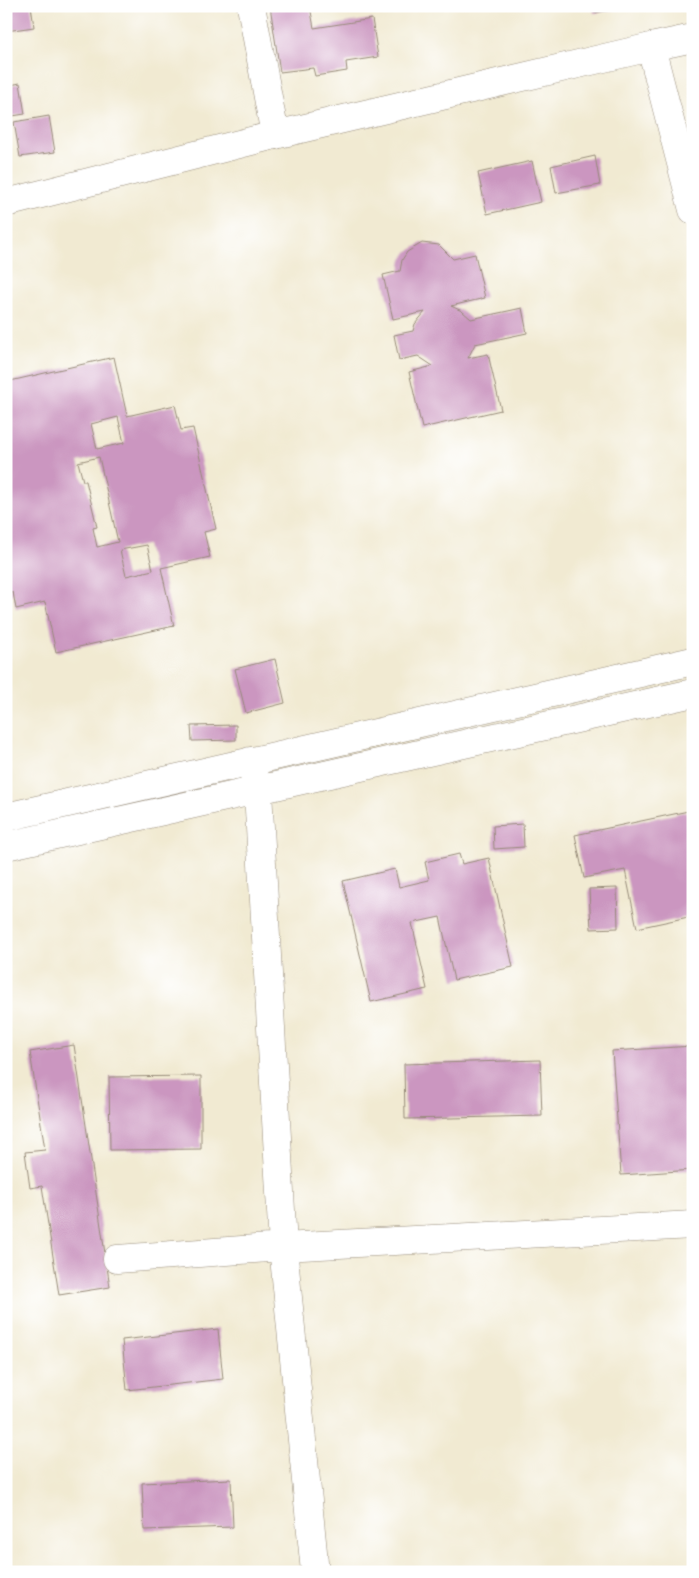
<svg xmlns="http://www.w3.org/2000/svg" width="699" height="1578" font-family="Caveat,sans-serif">
  <style>
    .building { fill: #cb96c0; fill-rule: evenodd }
    .lines { fill: none; stroke-linecap: round; stroke-linejoin: round }
    .street-casing { stroke: #968a78; stroke-width: 29 }
    .secondary-casing { stroke: #968a78; stroke-width: 29 }
    .street { stroke: #fff; stroke-width: 28 }
    .secondary { stroke: #fff; stroke-width: 28 }
  </style>
  <rect width="100%" height="100%" fill="#fff"/>
  <filter id="ink" filterUnits="userSpaceOnUse"><feTurbulence type="fractalNoise" baseFrequency=".02" numOctaves="2"/><feDisplacementMap in="SourceGraphic" scale="10" xChannelSelector="R" yChannelSelector="G"/><feConvolveMatrix kernelMatrix="1 2 1 2 8 2 1 2 1" color-interpolation-filters="sRGB"/></filter>
  <filter id="wash" filterUnits="userSpaceOnUse"><feTurbulence type="fractalNoise" baseFrequency=".0096" numOctaves="4" result="noise"/><feDisplacementMap in="SourceGraphic" scale="20" xChannelSelector="R" yChannelSelector="G"/><feGaussianBlur stdDeviation="1.12" result="paint"/><feColorMatrix in="noise" values="0 0 0 0 0 0 0 0 0 0 0 0 0 0 0 0 0 1.4 0 .05"/><feComposite in="paint" operator="in"/></filter>
  <g filter="url(#wash)">
    <rect width="100%" height="100%" fill="#f1ead2"/>
    <g id="blocks">
      <path class="building" d="M6,6h25l3,21 -28,4z
        M270,6h40l4,22 58,-9 6,38 -32,5 1,9 -32,5 -2,-8 -33,4z
        M593,6h36v1l-35,6z
        M20,83l5,31 -19,3v-31z
        M49,116l6,36 -35,5 -6,-35z
        M595,156l5,29 -44,8 -5,-27z
        M532,161l9,41 -54,12 -9,-41z
        M422,243l17,2 14,14 22,-5 10,44 -34,8 11,5 9,8 51,-11 5,25 -52,11 -7,14 20,-4 13,56 -79,18 -13,-56 24,-6 -15,-10 -19,4 -5,-25 19,-4 2,-7 10,-12 -32,7 -10,-44 17,-4 2,-11 5,-8z
        M114,357l13,59 48,-11 6,25 12,-2 23,101 -12,3 6,25 -49,11 13,58 -118,26 -11,-50 -29,7 -3,-17 -7,10v-220zM118,417l6,26 -27,6 -6,-25zM99,457l19,85 -21,5 -4,-19 4,-1 -11,-46h-3l-5,-19zM147,545l6,25 -27,6 -6,-26z
        M275,659l10,44 -39,10 -11,-44z
        M236,725v15l-44,1 -1,-15z
        M693,810v75h-2l2,31 -56,12 -12,-58 -41,8 -9,-43z
        M523,824l1,23 -30,2 -1,-23z
        M459,854l3,10 27,-6 24,109 -59,13 -14,-63 -28,6 15,66 -56,13 -28,-121 52,-12 4,18 30,-7 -4,-18z
        M617,888l1,40 -27,1 -2,-40z
        M74,1045l36,242 -51,8 -17,-109 -12,2 -5,-36 20,-2 -15,-98z
        M693,1046v124l-72,5 -9,-124z
        M540,1060l2,56 -137,3 -1,-55z
        M201,1076v73l-91,1 -1,-73z
        M218,1329l5,50 -96,11 -5,-50z
        M231,1479l2,48 -89,3 -2,-47z"/>
    </g>
  </g>
  <g filter="url(#ink)">
    <use href="#blocks" fill-opacity="0" stroke="#968a78" stroke-width="1"/>
    <g class="lines">
      <g class="street-casing">
        <path id="street" d="M251,6l24,129
          M651,47l42,-9
          M250,761l8,30 25,456 32,325
          M6,817l687,-156
          M6,846l687,-153
          M117,1259l166,-12 410,-22"/>
      </g>
      <g class="secondary-casing">
        <path id="secondary" d="M6,203l269,-68 376,-88 42,163"/>
      </g>
      <use href="#street" class="street"/>
      <use href="#secondary" class="secondary"/>
    </g>
  </g>
  <rect width="699" height="1578" fill="none" stroke="#fff" stroke-width="25"/>
</svg>
